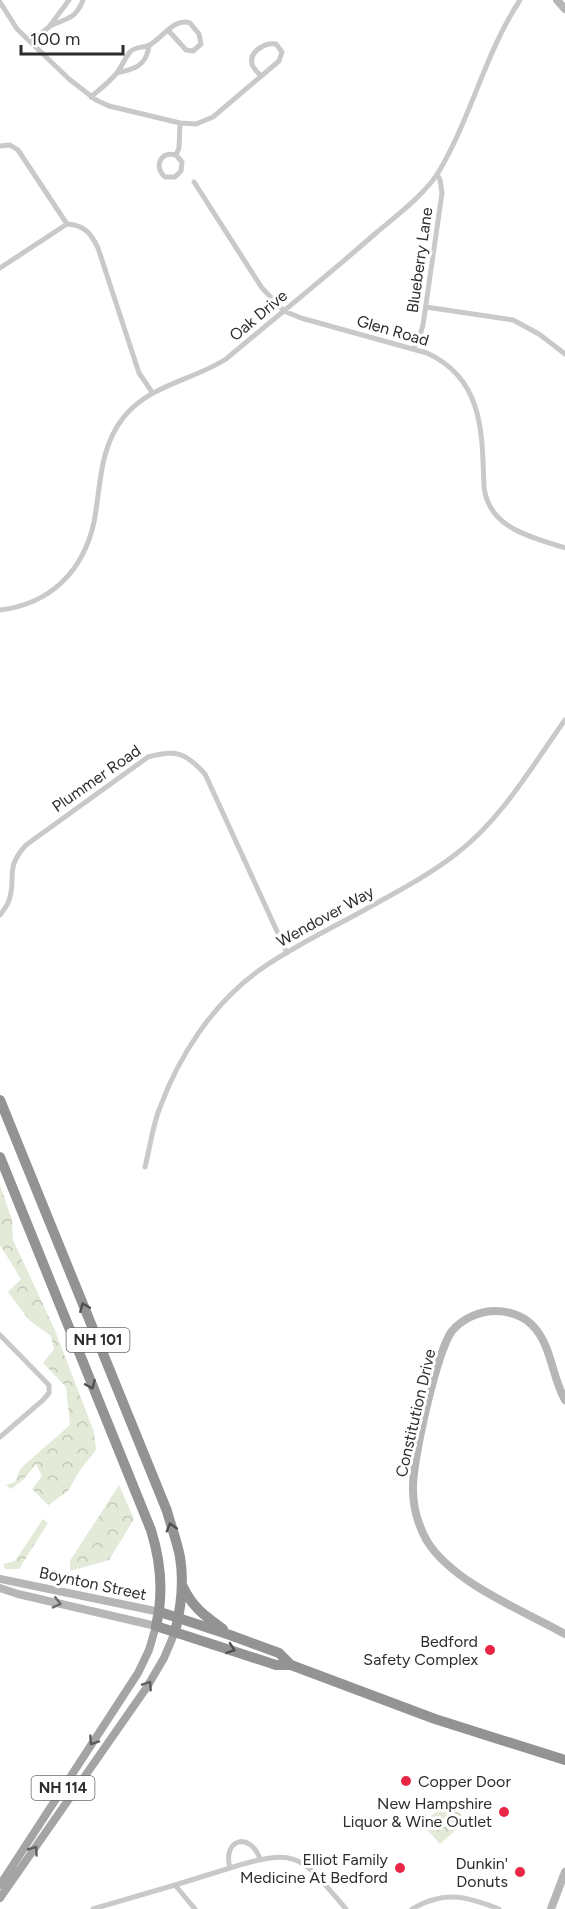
<svg xmlns="http://www.w3.org/2000/svg" width="565" height="1909" font-family="Figtree,sans-serif">
  <style>
    .forest { fill: url(#forest-crowns) }
    .lines { fill: none; stroke-linecap: round; stroke-linejoin: round }
    .street { stroke: #c9c9c9; stroke-width: 5 }
    .secondary { stroke: #b6b6b6; stroke-width: 8 }
    .primary { stroke: #a4a4a4; stroke-width: 8 }
    .highway { stroke: #939393; stroke-width: 10 }
    .oneway { stroke: #505050 }
    .oneway2 { stroke: #6a6a6a }
    .oneway3 { stroke: #5c5c5c }
    .poi-dot { fill: #ea2646; stroke: #fff; stroke-width: 2 }
    .labels { text-anchor: middle; stroke-width: 6; stroke-linejoin: round; paint-order: stroke }
    .shield { fill: #fff; stroke: #6b6b6b; stroke-width: 1.5 }
    .shield-label { font-size: 15px; font-weight: bold; fill: #2c2c2c }
    .street-label { font-size: 16px; fill: #2c2c2c; stroke: #fff }
    .poi-label { font-size: 16px; fill: #2c2c2c; stroke: #fff; text-anchor: end }
  </style>
  <defs>
    <pattern id="forest-crowns" width="20" height="18" patternUnits="userSpaceOnUse" patternTransform="scale(1.5)"><rect width="20" height="18" fill="#e3ead8"/><path d="M2 6a3 3 0 1 1 6 0M12 15a3 3 0 1 1 6 0" fill="none" stroke="#c3c9ba"/></pattern>
  </defs>
  <rect width="100%" height="100%" fill="#fff"/>
  <path class="forest" d="M0,1185l12,35 1,20 41,88 40,104 2,18 -16,20 -12,21 -20,14 -16,-16 10,-13 -6,-12 -13,16 -12,9 -5,-4 9,-3 6,-14 49,-43 -4,-38 -23,-24 11,-14 -3,-13 -22,-16 -21,-28 13,-13 -21,-34z
    M119,1485l15,34 -25,41 -39,11v-10z
    M43,1519l5,4 -29,46h-14l-2,-5 12,-3z
    M449,1801l17,20 -26,23 -18,-20z"/>
  <g class="lines">
    <path class="street" d="M0,2l17,27 52,50 27,21 13,6 71,17 16,1 17,-7 66,-56 3,-9 -6,-8c-10,-2 -27,7 -24,20 1,4 6,9 9,12
      M50,26c17,-8 26,-7 33,-26
      M31,42l18,-15 20,-27
      M117,73c18,-4 29,-7 32,-27
      M91,97c8,-7 17,-14 24,-22 6,-6 9,-16 15,-23 7,-7 15,-3 21,-8 12,-7 24,-27 39,-21l9,11 2,10 -8,7 -7,-1 -18,-20
      M0,146l10,-1 8,5 49,74
      M176,155l6,7 -1,9 -6,6h-10c-12,-11 -4,-26 11,-22l3,-7 1,-25
      M194,182l68,106 22,23 17,7 126,35c57,26 55,81 57,134 5,42 48,50 81,61
      M0,268l67,-44c17,1 24,9 31,24l41,125 13,19
      M426,307l87,13 26,14 26,20
      M413,349l5,-7 5,-17 19,-132 -2,-13 -3,-6
      M0,610c50,-6 83,-38 94,-88 7,-37 5,-73 29,-104 27,-34 69,-37 103,-59 50,-42 101,-83 150,-126 20,-17 48,-38 62,-60 33,-55 47,-120 82,-173
      M0,915c3,-4 6,-8 8,-12 10,-24 -5,-33 18,-58l122,-88c28,-8 38,-4 57,17l82,179
      M145,1167c5,-19 7,-39 14,-57 20,-55 54,-107 102,-141 33,-23 71,-41 107,-61 30,-17 61,-33 88,-54 46,-35 76,-88 109,-134
      M0,1335l49,50v8l-6,7 -43,37
      M260,1859c-10,-28 -38,-20 -30,9 70,-22 71,-11 116,41
      M93,1909l82,-24
      M195,1909l-20,-24 55,-17
      M412,1909c32,-19 54,-13 87,0"/>
    <path class="secondary" d="M557,0l8,9
      M565,1400c-13,-23 -14,-56 -32,-74 -9,-10 -24,-15 -37,-15 -16,0 -33,7 -44,20 -15,20 -40,131 -39,158 0,18 5,36 14,52 26,42 95,69 138,93
      M0,1579l160,33
      M0,1588l18,6 138,32
      M551,1909l14,-37"/>
    <path class="primary" d="M0,1885l138,-212 11,-23 7,-24
      M0,1898l147,-211 17,-29 11,-26"/>
    <path class="highway" d="M0,1100l167,411c4,15 10,30 13,46 4,24 1,51 -5,75
      M0,1157l151,373c10,32 13,63 5,96l120,39h15l144,54 130,41
      M183,1587c10,21 22,29 40,42
      M160,1612l70,23 49,18 12,12"/>
  </g>
  <defs><path id="oneway-chevron" d="M-2-3.5L2.5 0L-2 3.5" fill="none" stroke-width="1.6" stroke-linecap="round" stroke-linejoin="round" transform="scale(1.5)"/></defs>
  <g class="oneway">
    <use href="#oneway-chevron" transform="translate(84 1307) rotate(-112)"/>
    <use href="#oneway-chevron" transform="translate(91 1385) rotate(67)"/>
    <use href="#oneway-chevron" transform="translate(171 1527) rotate(-106)"/>
    <use href="#oneway-chevron" transform="translate(231 1649) rotate(19)"/>
  </g>
  <use class="oneway2" href="#oneway-chevron" transform="translate(57 1603) rotate(13)"/>
  <g class="oneway3">
    <use href="#oneway-chevron" transform="translate(148 1685) rotate(-56)"/>
    <use href="#oneway-chevron" transform="translate(93 1741) rotate(124)"/>
    <use href="#oneway-chevron" transform="translate(34 1850) rotate(-55)"/>
  </g>
  <g class="poi-dot">
    <circle cx="490" cy="1650" r="6"/>
    <circle cx="406" cy="1781" r="6"/>
    <circle cx="504" cy="1812" r="6"/>
    <circle cx="400" cy="1868" r="6"/>
    <circle cx="520" cy="1872" r="6"/>
  </g>
  <g class="labels">
    <g class="shield">
      <rect x="66.5" y="1328" width="63" height="24" rx="4.5"/>
      <rect x="31.5" y="1776" width="63" height="24" rx="4.5"/>
    </g>
    <g class="shield-label">
      <text x="98" y="1345">NH 101</text>
      <text x="63" y="1793">NH 114</text>
    </g>
    <g class="street-label">
      <text transform="translate(419 260) rotate(-82)" y="6">Blueberry Lane</text>
      <text transform="translate(258 315) rotate(-40)" y="6">Oak Drive</text>
      <text transform="translate(393 330) rotate(16)" y="6">Glen Road</text>
      <text transform="translate(96 778) rotate(-35)" y="6">Plummer Road</text>
      <text transform="translate(325 916) rotate(-29)" y="6">Wendover Way</text>
      <text transform="translate(415 1413) rotate(-77)" y="6">Constitution Drive</text>
      <text transform="translate(93 1583) rotate(12)" y="6">Boynton Street</text>
    </g>
    <g class="poi-label">
      <text x="478" y="1647">Bedford<tspan x="478" dy="18">Safety Complex</tspan></text>
      <text x="418" y="1787" text-anchor="start">Copper Door</text>
      <text x="492" y="1809">New Hampshire<tspan x="492" dy="18">Liquor &amp; Wine Outlet</tspan></text>
      <text x="388" y="1865">Elliot Family<tspan x="388" dy="18">Medicine At Bedford</tspan></text>
      <text x="508" y="1869">Dunkin'<tspan x="508" dy="18">Donuts</tspan></text>
    </g>
  </g>
  <path d="M21 45v9h102v-9" fill="none" stroke="#2c2c2c" stroke-width="3"/>
  <text x="30" y="45" font-size="18" fill="#2c2c2c" stroke="#ffffff" stroke-width="4.5" paint-order="stroke">100 m</text>
</svg>
